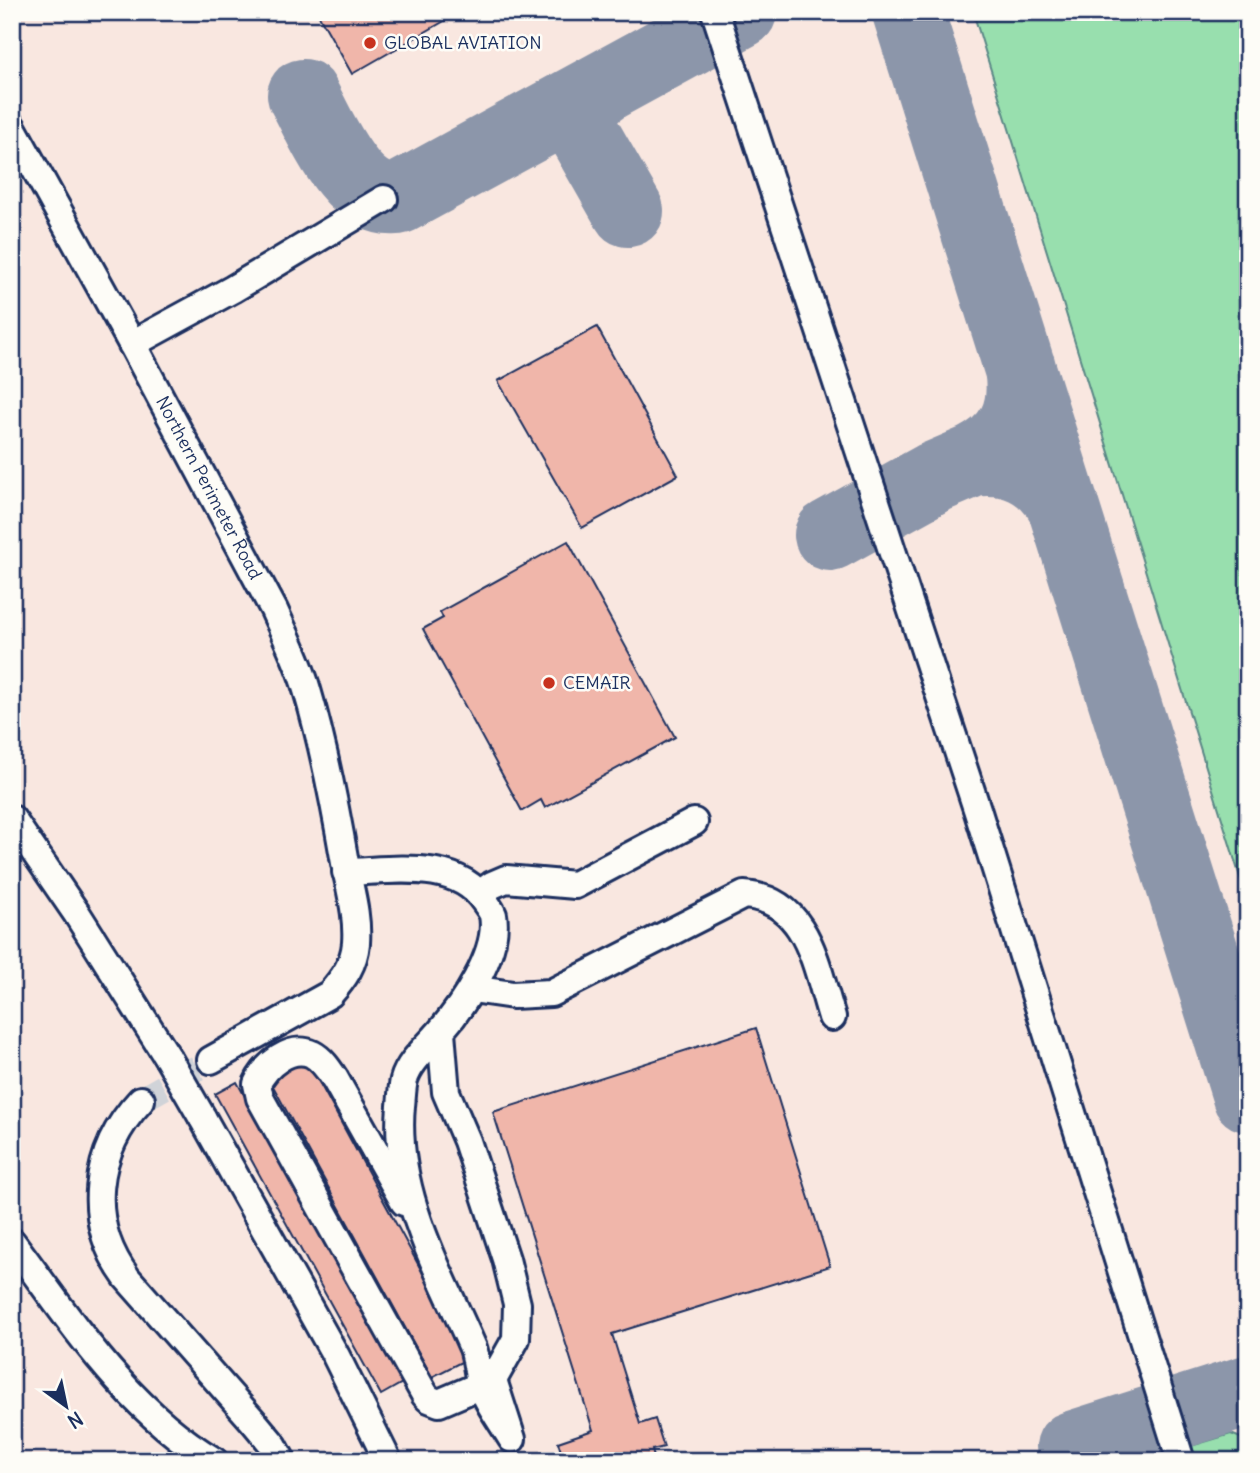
<svg xmlns="http://www.w3.org/2000/svg" width="1260" height="1473" font-family="Delius,sans-serif">
  <style>
    .built { fill: #f9e7e0 }
    .green { fill: #98dfae; stroke: #5a8786; stroke-width: 2 }
    .lines { fill: none; stroke-linecap: round; stroke-linejoin: round }
    .taxiway { stroke: #8c96aa; stroke-width: 72 }
    .building { fill: #f0b6aa; stroke: #1b2f5e; stroke-width: 2 }
    .minor-tunnel { stroke: #d0d3d8; stroke-width: 26; stroke-dasharray: 26 13; stroke-linecap: butt }
    .minor-casing { stroke: #1b2f5e; stroke-width: 32 }
    .minor { stroke: #fdfcf7; stroke-width: 26 }
    .minor-bridge-casing { stroke: #1b2f5e; stroke-width: 32; stroke-linecap: butt }
    .minor-bridge { stroke: #fdfcf7; stroke-width: 26 }
    .poi-dot { fill: #c8321e; stroke: #fdfcf7; stroke-width: 2.5 }
    .labels { text-anchor: middle; stroke-width: 5; stroke-linejoin: round; paint-order: stroke }
    .poi-label { font-size: 18px; fill: #1b2f5e; stroke: #fdfcf7; text-anchor: start }
    .street-label { font-size: 18px; fill: #1b2f5e; stroke: #fdfcf7 }
  </style>
  <rect width="100%" height="100%" fill="#fdfcf7"/>
  <filter id="ink" filterUnits="userSpaceOnUse"><feTurbulence type="fractalNoise" baseFrequency=".0143" numOctaves="2"/><feDisplacementMap in="SourceGraphic" scale="14" xChannelSelector="R" yChannelSelector="G"/><feConvolveMatrix kernelMatrix="1 2 1 2 8 2 1 2 1" color-interpolation-filters="sRGB"/></filter>
  <g filter="url(#ink)">
    <path class="built" d="M12,12h1236v1449h-1236z"/>
    <path class="green" d="M973,12h275v891z
      M1231,1434l17,7v20h-107z"/>
    <g class="lines">
      <path class="taxiway" d="M908,12l340,1084
        M603,88c-14,9 -24,22 -23,39l48,84
        M303,95c19,34 47,109 95,104l343,-187
        M1020,368c7,44 -8,73 -47,93 39,-5 70,9 90,44
        M830,535l103,-57 40,-17
        M1072,1447l176,-56"/>
    </g>
    <path class="building" d="M317,12h143l-108,62z
      M597,327l81,148 -96,53 -84,-147z
      M568,541l107,196 -130,71 -4,-8 -19,11 -99,-182 20,-11 -3,-6z
      M756,1028l74,238 -218,68 28,90 15,-5 9,28 -12,3 3,11h-52l-2,-9 -27,9h-10l-6,-19 35,-12 -100,-318z
      M305,1056l164,302 -37,19 -164,-300z
      M237,1082l165,301 -21,12 -166,-301z"/>
    <g class="lines">
      <path class="minor-tunnel" d="M141,1100l70,-40"/>
      <g class="minor-casing">
        <g id="minor">
          <path d="M715,12l262,797 204,652"/>
          <path id="s1" d="M12,127l120,217 142,266c12,27 25,52 33,80 17,57 28,115 38,173 5,27 13,52 11,80 -2,21 -12,35 -26,51l-119,66"/>
          <path d="M132,344l101,-55 151,-90"/>
          <path d="M12,819l65,95 91,144"/>
          <path d="M346,872c44,-1 111,-14 139,30 3,4 6,8 8,13 7,37 -31,92 -54,118 -12,14 -30,29 -35,47 -2,8 -2,18 -3,26 -8,86 39,166 72,242 4,11 4,24 8,36 6,19 21,38 31,55l-19,-59 23,-41 1,-35 -11,-45 -39,-118 -21,-49 -5,-60"/>
          <path d="M480,894l12,-9 14,-6 69,6 119,-63"/>
          <path d="M472,989l41,6 38,-2 193,-98c64,4 72,72 88,122"/>
          <path d="M141,1100c-48,51 -56,121 -14,178l127,144 20,24 8,15"/>
          <path d="M202,1117l134,239 52,105"/>
          <path d="M404,1202l-69,-123c-6,-9 -13,-20 -23,-25 -22,-10 -47,12 -55,30l3,14 165,297 4,4 10,4 54,-23"/>
          <path d="M12,1242c60,80 114,167 202,219"/>
        </g>
      </g>
      <use href="#minor" class="minor"/>
      <g class="minor-bridge-casing">
        <path id="minor-bridge" d="M168,1058l34,59"/>
      </g>
      <use href="#minor-bridge" class="minor-bridge"/>
    </g>
  </g>
  <g class="poi-dot">
    <circle cx="370" cy="43" r="7"/>
    <circle cx="549" cy="683" r="7"/>
  </g>
  <g class="labels">
    <g class="poi-label">
      <text x="384" y="49">GLOBAL AVIATION</text>
      <text x="563" y="689">CEMAIR</text>
    </g>
    <g class="street-label">
      <text dy="6" stroke="none"><textPath href="#s1" startOffset="411">Northern Perimeter Road</textPath></text>
    </g>
  </g>
  <rect width="1260" height="1473" fill="none" stroke="#fdfcf7" stroke-width="42"/>
  <rect x="21" y="21" width="1218" height="1431" fill="none" stroke="#1b2f5e" stroke-width="2.5" filter="url(#ink)"/>
  <g transform="translate(66 1406) rotate(147)" stroke="#fdfcf7" stroke-width="5" paint-order="stroke">
  <path d="M0-5L12 26L0 18L-12 26Z" fill="#1b2f5e"/>
  <text y="-10" font-size="19" font-weight="bold" text-anchor="middle" fill="#1b2f5e">N</text>
  </g>
</svg>
